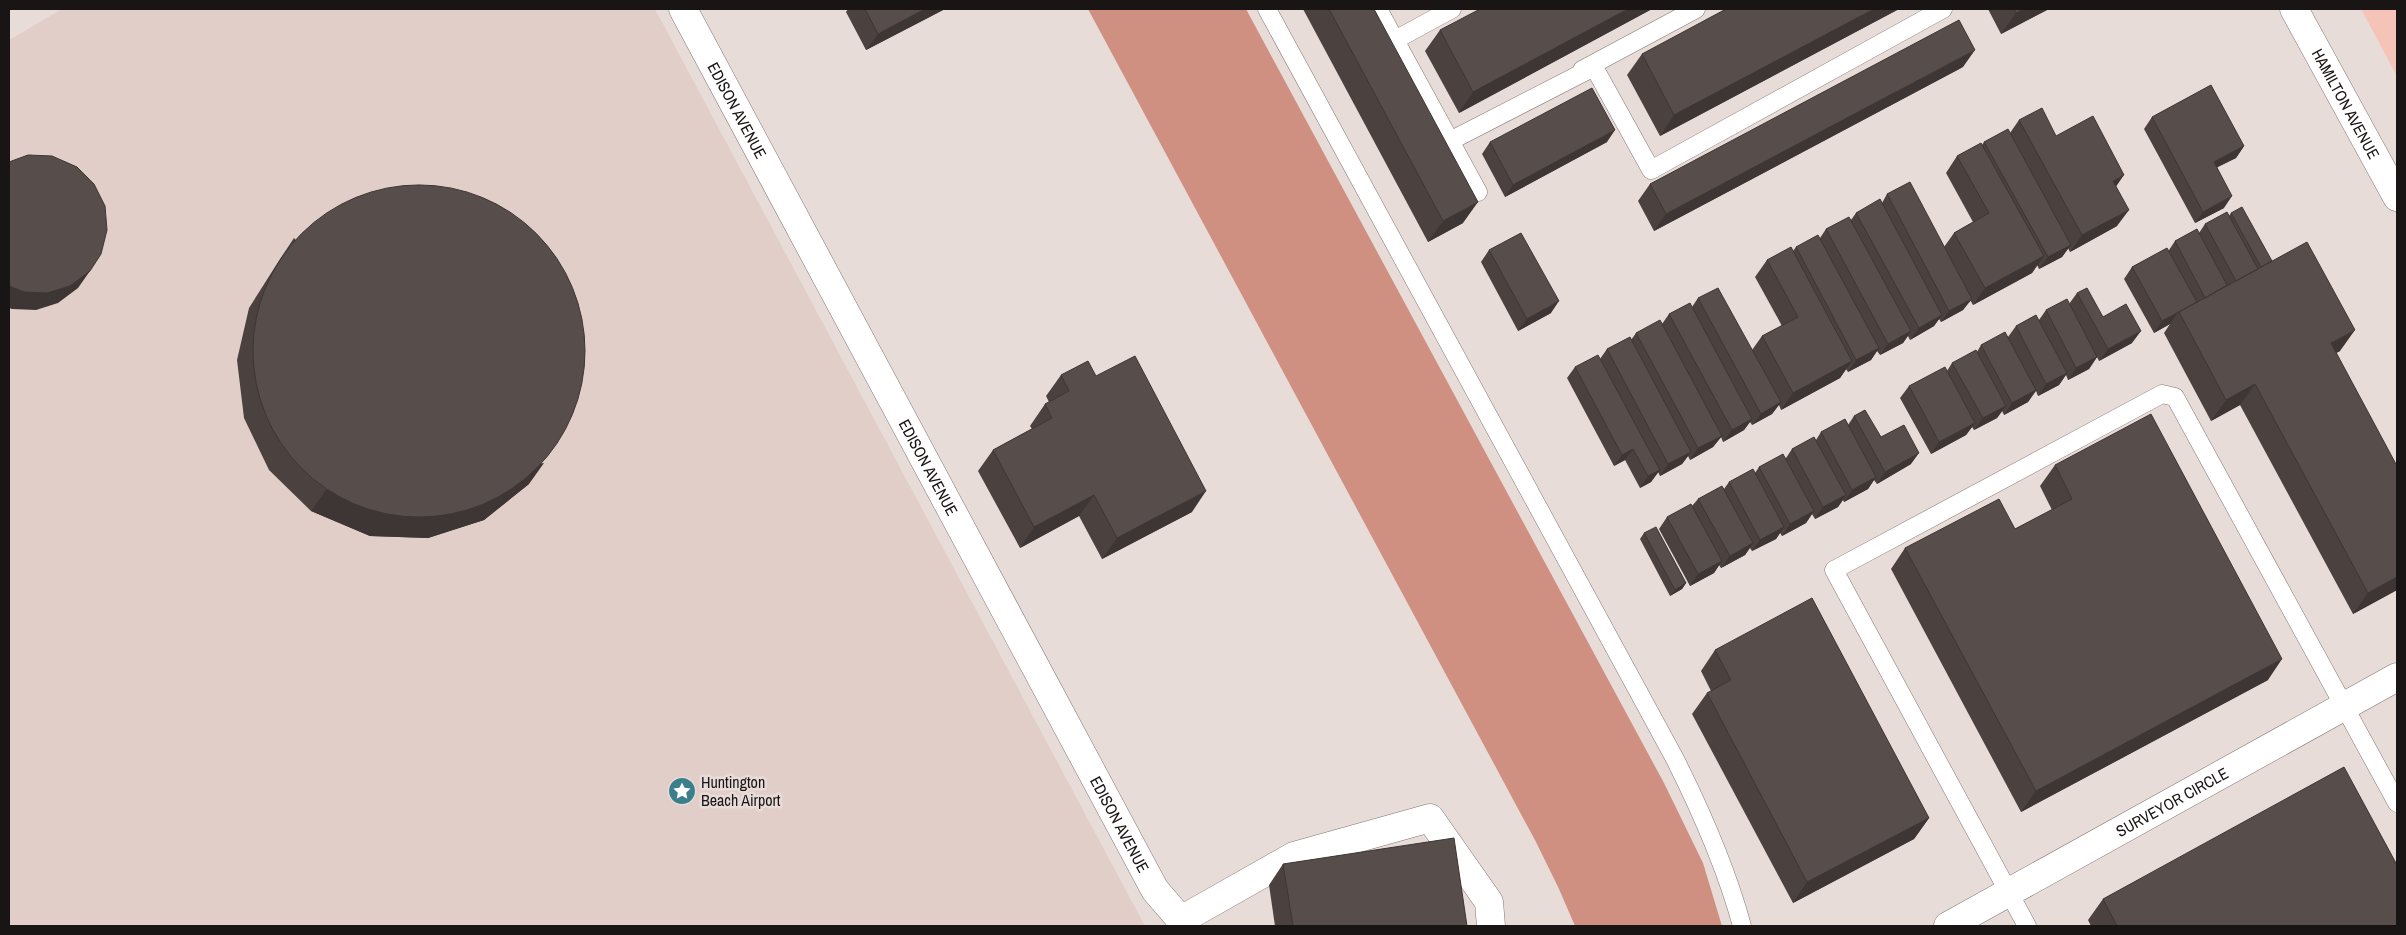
<svg xmlns="http://www.w3.org/2000/svg" width="2406" height="935" font-family="'Archivo Narrow',sans-serif">
  <style>
    .built { fill: #e2cec9 }
    .green { fill: #f6c3b8 }
    .water { fill: #cf9082 }
    .lines { fill: none; stroke-linecap: round; stroke-linejoin: round }
    .lane-casing { stroke: #827875; stroke-width: 19 }
    .street-casing { stroke: #827875; stroke-width: 29 }
    .secondary-casing { stroke: #827875; stroke-width: 29 }
    .lane { stroke: #fff; stroke-width: 18 }
    .street { stroke: #fff; stroke-width: 28 }
    .secondary { stroke: #fff; stroke-width: 28 }
    .wall { fill: #4b4240 }
    .shaded-wall { fill: #3d3634 }
    .building { fill: #574d4b; stroke: #3d3634 }
    .labels { text-anchor: middle; stroke-width: 5; stroke-linejoin: round; paint-order: stroke }
    .street-label { font-size: 16px; fill: #191514; stroke: #e8dcd9 }
    .poi-label { font-size: 16px; fill: #191514; stroke: #e8dcd9; text-anchor: start }
  </style>
  <rect width="100%" height="100%" fill="#e8dcd9"/>
  <path class="built" d="M62,9h593l490,917h-1136v-886z"/>
  <path class="green" d="M2361,9h36v67z"/>
  <path class="water" d="M1088,9h158l418,774 39,80 19,63h-147l-16,-37 -23,-47z"/>
  <g class="lines">
    <g class="lane-casing">
      <path id="lane" d="M1267,9l408,750c27,54 51,108 67,167
        M1378,9l100,183
        M1395,40l57,-31
        M1582,70l114,-61
        M1450,141l144,-74 57,103 292,-161
        M2027,926l-193,-356 328,-176 13,3 222,406"/>
    </g>
    <g class="street-casing">
      <g id="street">
        <path id="s1" d="M683,9l472,881 31,36"/>
        <path d="M1181,920l113,-64 136,-38 59,84 2,24"/>
        <path id="s2" d="M1948,926l449,-249"/>
      </g>
    </g>
    <g class="secondary-casing">
      <g id="secondary">
        <path id="s3" d="M2294,9l103,188"/>
      </g>
    </g>
    <use href="#lane" class="lane"/>
    <use href="#street" class="street"/>
    <use href="#secondary" class="secondary"/>
  </g>
  <path class="wall" d="M848,9h97l-79,41 -20,-38z
    M1303,9h71l89,214 -35,19z
    M1652,9l-193,104 -34,-62 15,-21z
    M1899,9l-239,127 -33,-61 15,-21z
    M1988,9h61l-48,25z
    M1963,67l-309,164 -16,-30 12,-17z
    M2152,117l92,29 -8,12 -19,9 7,41 -29,15 -51,-94z
    M2019,120l37,16 60,50 1,40 -47,26 -2,-4 -6,9 -23,12 -2,-4 -5,8 -59,32 -3,-5 -7,10 -22,12 -2,-3 -5,7 -24,14 -2,-4 -5,7 -23,12 -3,-4 -6,9 -23,12 -2,-3 -6,9 -59,32 -2,-5 -7,9 -20,11 -2,-3 -6,8 -21,12 -2,-5 -8,10 -23,13 -2,-4 -6,8 -22,12 -2,-4 -7,10 -11,6 -15,-28 -11,6 -47,-88 8,-11 25,-8 7,-10 24,-9 5,-7 26,-9 7,-10 23,-7 6,-9 54,52 10,-14 20,-10 -27,-49 12,-17 26,-9 3,-4 24,-9 6,-9 25,-9 5,-7 26,-10 5,-9 57,53 10,-14 19,-11 -27,-49 11,-17 25,-11 2,-3 26,-9z
    M1490,142h117l-102,55 -23,-43z
    M2231,213l41,48 68,90 -4,2 61,237 -44,24 -113,-209 -29,16 -47,-88 6,-9 -16,9 -30,-54 8,-12 37,-17 6,-9 24,-8 6,-9 24,-8z
    M294,238l235,246 -45,36 -56,18 -58,-2 -59,-25 -42,-41 -25,-52 -7,-58 12,-52 31,-49z
    M1489,250l62,63 -33,18 -37,-69z
    M2077,293l55,50 -33,18 -2,-4 -8,12 -21,11 -2,-5 -7,10 -21,11 -2,-5 -8,11 -24,13 -2,-4 -5,7 -23,12 -2,-3 -6,8 -35,19 -31,-56 9,-12 38,-15 5,-8 25,-11 4,-7 27,-8 8,-11 23,-6 7,-10 23,-6z
    M1061,375l35,1 96,136 -90,47 -23,-43 -59,32 -42,-77 15,-21 39,-21 -2,-3 15,-22 4,-2 -3,-6z
    M1854,416l27,21 30,27 -34,20 -3,-4 -6,9 -24,13 -1,-2 -5,7 -23,12 -3,-5 -6,9 -24,13 -2,-3 -4,6 -24,12 -2,-3 -5,7 -24,13 -2,-3 -5,8 -24,13 -31,-57 8,-12 25,-11 6,-7 26,-10 5,-7 26,-9 4,-6 27,-9 6,-9 24,-9 5,-8 27,-7z
    M2055,465l213,215 -247,132 -130,-243 14,-21 110,-19 37,-19 -12,-24z
    M1644,533l42,50 -4,6 -12,7 -30,-57z
    M1715,650l214,168 -15,21 -121,64 -101,-189 15,-21 4,-2 -10,-20z
    M1283,864l184,62h-192l-6,-41z
    M2103,899l294,27h-306l-3,-6z"/>
  <path class="shaded-wall" d="M925,9h20l-79,41 12,-16z
    M1628,9h24l-193,104 14,-21z
    M1874,9h25l-239,127 14,-21z
    M2024,9h25l-48,25 15,-21z
    M1975,50l-12,17 -309,164 12,-17z
    M1615,130l-8,12 -102,55 8,-12z
    M2244,146l-8,12 -30,15 8,-11z
    M2124,175l-11,16v-10z
    M2232,196l-8,12 -29,15 8,-11z
    M1478,202l-15,21 -35,19 15,-21z
    M2129,210l-12,16 -47,26 12,-17z
    M2071,245l-9,12 -23,12 9,-12z
    M2044,256l-12,17 -59,32 12,-17z
    M90,271l-12,17 -20,15 -22,7 -24,-1 -3,-1v-22z
    M1972,299l-9,11 -22,12 8,-11z
    M1559,301l-8,12 -33,18 9,-12z
    M2178,312l-8,12 -16,9 8,-12z
    M1942,315l-8,11 -24,14 9,-12z
    M2355,330l-15,21 -24,13 15,-21z
    M1911,331l-8,12 -23,12 8,-11z
    M2141,331l-9,12 -33,18 9,-12z
    M1879,348l-8,12 -23,12 8,-12z
    M2097,357l-8,12 -21,11 8,-12z
    M1852,361l-12,17 -59,32 12,-17z
    M2067,373l-8,12 -21,11 8,-12z
    M2255,384l-15,21 -29,16 15,-21z
    M2036,390l-8,12 -24,13 8,-12z
    M1781,402l-9,12 -20,11 9,-11z
    M2006,406l-9,12 -23,12 9,-12z
    M1752,419l-8,11 -21,12 9,-12z
    M1975,423l-9,12 -35,19 8,-12z
    M1722,436l-9,11 -23,13 8,-12z
    M1633,449l-8,11 -11,6 8,-11z
    M1691,452l-9,12 -22,12 8,-12z
    M1919,453l-8,11 -34,20 8,-12z
    M544,463l-15,21 -45,36 -56,18 -58,-2 -59,-25 15,-21z
    M1660,470l-9,12 -11,6 8,-12z
    M1876,477l-8,12 -24,13 8,-12z
    M1206,491l-14,21 -90,47 15,-21z
    M1094,495l-15,21 -59,32 14,-21z
    M1846,495l-8,12 -23,12 8,-12z
    M1814,511l-8,12 -24,13 8,-12z
    M1784,527l-8,12 -24,12 8,-11z
    M1753,543l-8,12 -24,13 9,-12z
    M1722,561l-8,12 -24,13 8,-12z
    M2397,577v13l-44,24 15,-21z
    M1686,583l-4,6 -12,7 5,-6z
    M2282,659l-14,21 -247,132 15,-21z
    M1929,818l-15,21 -121,64 14,-21z"/>
  <path class="building" d="M865,9h60l-47,25z
    M1329,9h45l104,193 -35,19z
    M1480,9h148l-155,83 -33,-62z
    M1726,9h148l-200,106 -32,-61z
    M2014,9h10l-8,4z
    M1959,20l16,30 -309,164 -16,-30z
    M2211,85l33,61 -30,16 18,34 -29,16 -51,-95z
    M1592,88l23,42 -102,55 -23,-43z
    M2042,108l14,28 37,-20 31,59 -11,6 16,29 -47,25 -63,-115z
    M2008,129l63,116 -23,12 -64,-115z
    M1981,143l63,113 -59,32 -31,-55 35,-20 -32,-57z
    M28,155l24,1 25,11 17,17 11,22 2,24 -6,24 -11,17 -20,15 -23,7 -23,-1 -15,-6v-124z
    M1910,182l62,117 -23,12 -62,-117z
    M253 351a166 166 0 1 1 332 0a166 166 0 1 1-332 0Z
    M1880,199l62,116 -23,13 -63,-115z
    M2242,207l30,54 -11,6 -30,-54z
    M2227,212l31,57 -22,12 -31,-57z
    M1849,217l62,114 -23,13 -62,-115z
    M2197,229l30,56 -22,13 -30,-57z
    M1521,233l38,68 -32,18 -38,-69z
    M1818,235l61,113 -23,12 -60,-113z
    M2307,242l48,88 -24,13 66,123v111l-29,16 -113,-209 -29,16 -47,-88z
    M1791,247l61,114 -59,32 -31,-57 36,-19 -31,-57z
    M2167,248l30,54 -35,19 -30,-54z
    M1718,288l63,114 -20,12 -63,-116z
    M2087,288l16,29 23,-13 15,27 -33,18 -31,-56z
    M2067,299l30,58 -21,11 -30,-58z
    M1690,303l62,116 -20,11 -63,-116z
    M2036,315l31,58 -21,11 -30,-58z
    M1660,320l62,116 -24,12 -62,-115z
    M2005,332l31,58 -24,13 -31,-58z
    M1630,337l61,115 -23,12 -61,-115z
    M1976,350l30,56 -23,12 -31,-55z
    M1598,355l62,115 -12,6 -15,-27 -11,6 -47,-88z
    M1135,356l71,135 -89,47 -23,-43 -60,32 -41,-77 59,-32 -7,-14 24,-13 -8,-16 27,-14 8,15z
    M1945,367l30,56 -36,19 -30,-56z
    M1865,410l16,27 23,-12 15,28 -34,19 -31,-56z
    M2151,414l131,245 -246,132 -131,-243 94,-49 16,30 57,-30 -17,-34z
    M1845,419l31,58 -24,13 -31,-58z
    M1814,437l32,58 -23,12 -31,-58z
    M1783,454l31,57 -24,13 -31,-57z
    M1753,469l31,58 -24,13 -31,-58z
    M1722,486l31,57 -23,13 -32,-57z
    M1691,504l31,57 -24,13 -31,-57z
    M1656,527l30,56 -11,7 -31,-57z
    M1812,598l117,220 -122,64 -100,-189 24,-13 -16,-30z
    M2344,767l53,98v61h-280l-14,-27z
    M1454,838l13,88h-174l-10,-62z"/>
  <defs>
    <g id="sight-disc" transform="scale(1.4375)"><circle r="9.5" fill="#3b7f8d" stroke="#e8dcd9"/><path d="M0-6L1.8-2.2L6-1.7L2.9 1.2L3.7 5.4L0 3.3L-3.7 5.4L-2.9 1.2L-6-1.7L-1.8-2.2Z" fill="#fff"/></g>
  </defs>
  <g fill-rule="evenodd">
    <use href="#sight-disc" x="682" y="791"/>
  </g>
  <g class="labels">
    <g class="street-label">
      <text dy="6" stroke="none"><textPath href="#s3" startOffset="108">HAMILTON AVENUE</textPath></text>
      <text dy="6" stroke="none"><textPath href="#s1" startOffset="115">EDISON AVENUE</textPath></text>
      <text dy="6" stroke="none"><textPath href="#s1" startOffset="520">EDISON AVENUE</textPath></text>
      <text dy="6" stroke="none"><textPath href="#s2" startOffset="256">SURVEYOR CIRCLE</textPath></text>
      <text dy="6" stroke="none"><textPath href="#s1" startOffset="925">EDISON AVENUE</textPath></text>
    </g>
    <g class="poi-label">
      <text x="701" y="788">Huntington<tspan x="701" dy="18">Beach Airport</tspan></text>
    </g>
  </g>
  <rect width="2406" height="935" fill="none" stroke="#191514" stroke-width="20"/>
</svg>
